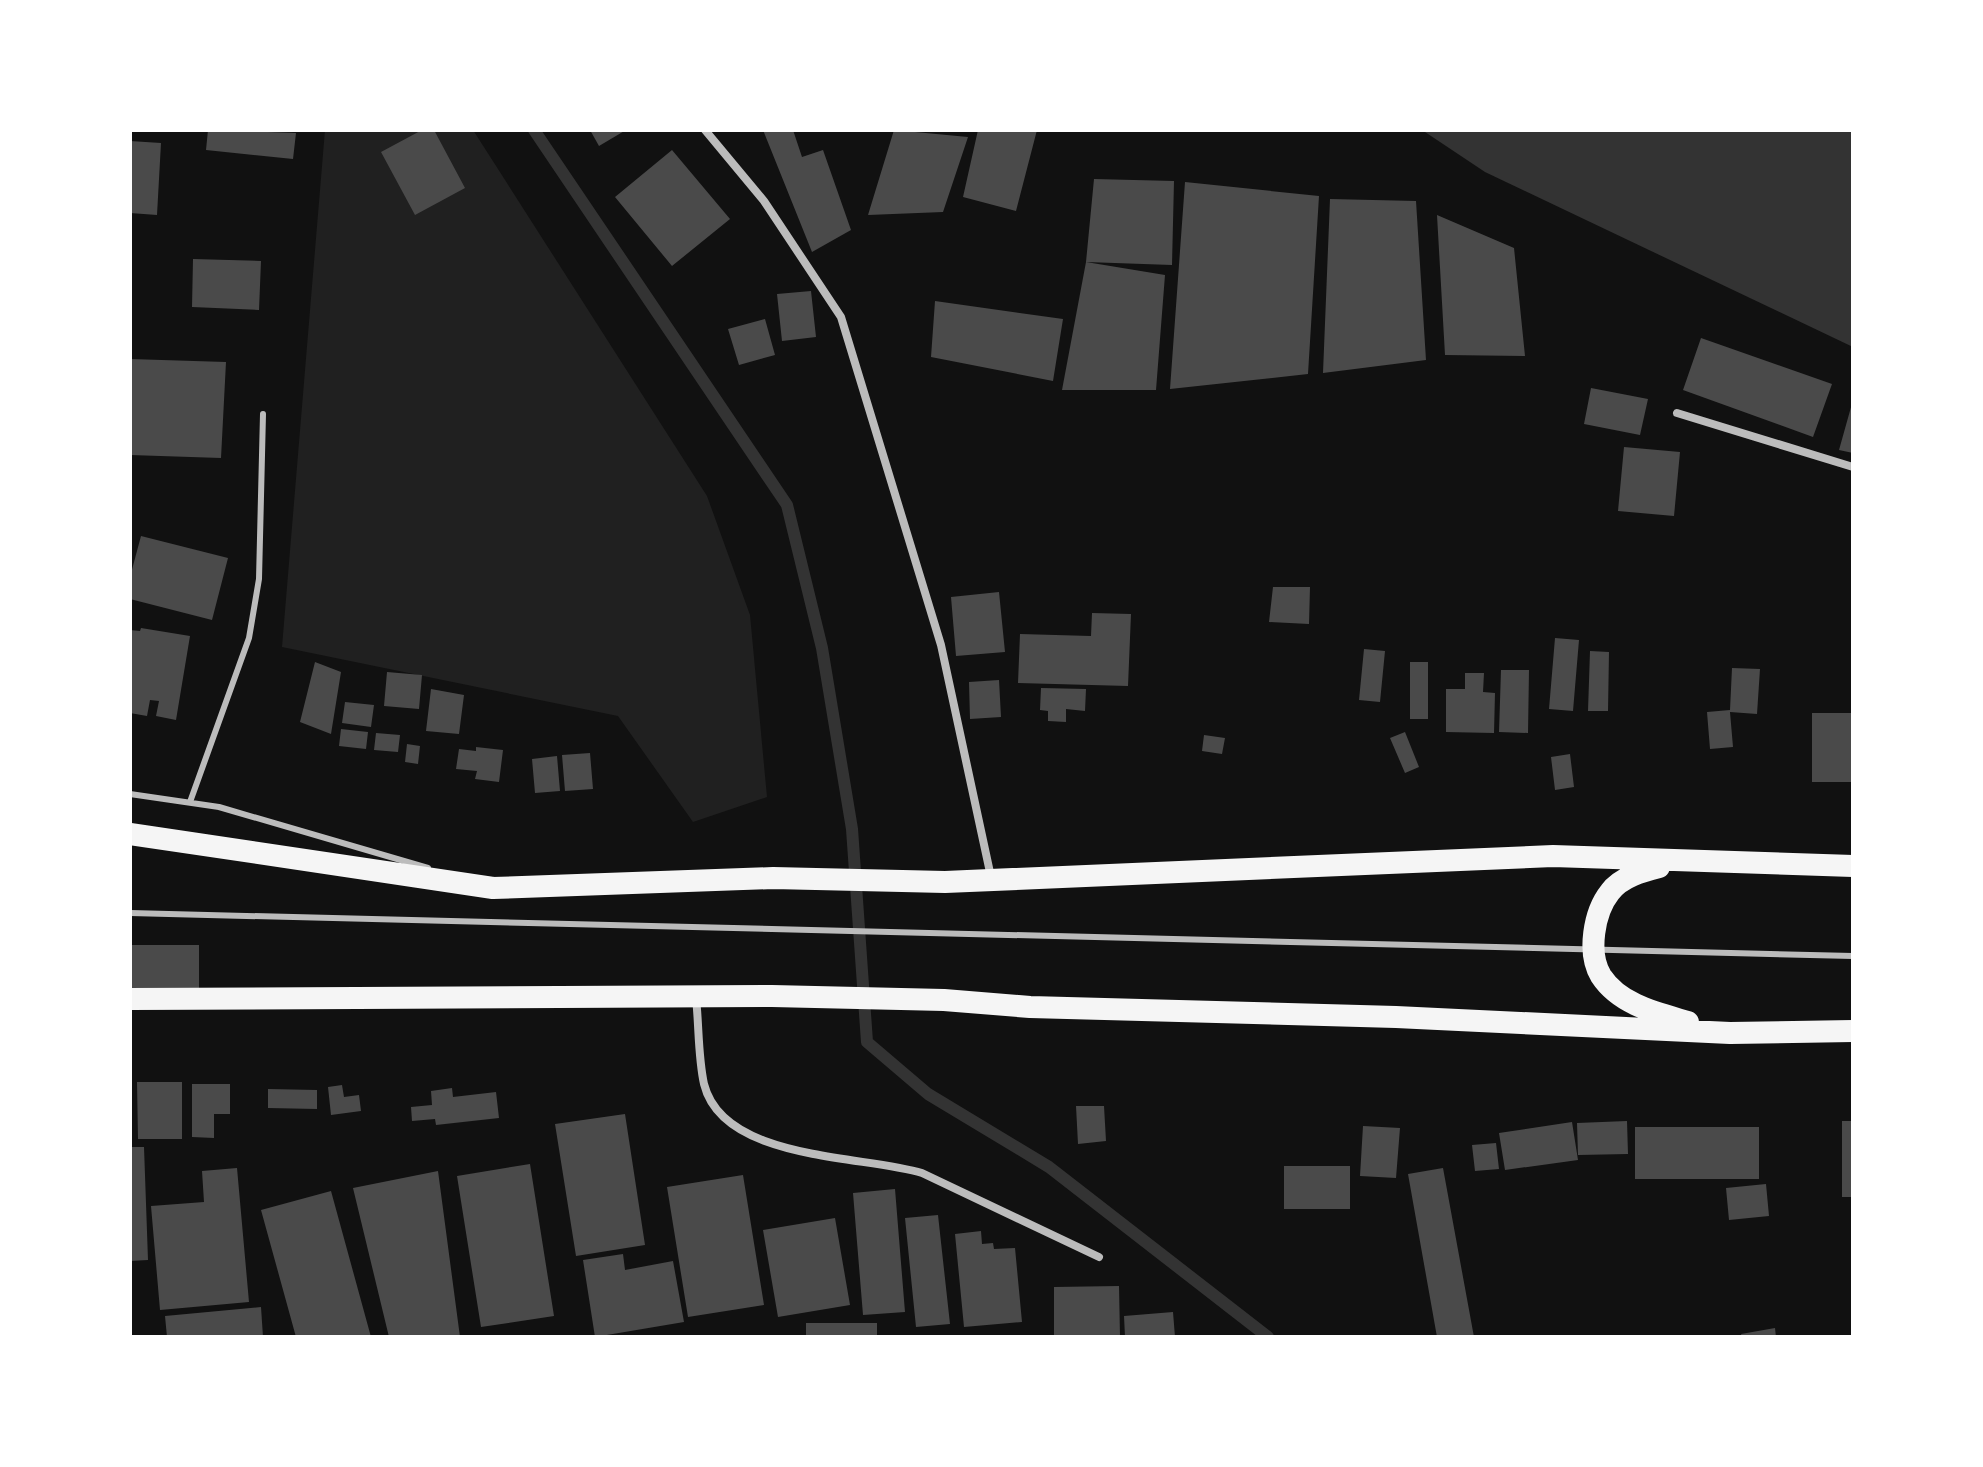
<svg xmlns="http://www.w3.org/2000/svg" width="1983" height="1467" font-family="Lato,sans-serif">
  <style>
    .green { fill: #202020 }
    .water { fill: #333 }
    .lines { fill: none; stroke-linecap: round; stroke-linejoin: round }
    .stream { stroke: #333; stroke-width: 12 }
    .building { fill: #4a4a4a }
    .service { stroke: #bcbcbc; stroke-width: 6 }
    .minor { stroke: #bcbcbc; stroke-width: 8 }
    .trunk { stroke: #f5f5f5; stroke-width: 22 }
  </style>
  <rect width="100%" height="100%" fill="#111"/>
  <path class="green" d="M325,130h148l234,366 43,119 17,182 -74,25 -75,-106 -336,-69z"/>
  <path class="water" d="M1422,130h431v217l-368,-175z"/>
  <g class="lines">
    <path class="stream" d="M534,130l253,375 35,143 30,181 15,213 61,52 121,73 219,170"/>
  </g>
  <path class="building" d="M208,130l88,3 -3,26 -87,-9z
    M422,130h12l31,58 -50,27 -34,-63z
    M590,130h36l-27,16z
    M763,130h30l9,27 21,-7 28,80 -39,22z
    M894,130l74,7 -25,75 -75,3z
    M978,130h59l-21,81 -53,-14z
    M130,141l31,2 -4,72 -27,-2z
    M672,150l58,69 -58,47 -57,-69z
    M1094,179l80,2 -2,84 -86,-3z
    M1185,182l134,14 -11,178 -138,15z
    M1330,199l86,2 10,159 -103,13z
    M1437,215l77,33 11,108 -80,-1z
    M193,259l68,2 -2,49 -67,-3z
    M1086,262l79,13 -9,115h-94z
    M811,291l5,46 -34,4 -5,-47z
    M935,301l128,18 -10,62 -122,-24z
    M765,319l10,36 -36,10 -11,-36z
    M1701,338l131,46 -19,53 -130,-47z
    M130,359l96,3 -5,96 -91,-3z
    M1591,388l57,11 -8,36 -56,-11z
    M1853,400v53l-14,-3z
    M1624,447l56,5 -6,64 -56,-5z
    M141,536l87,22 -16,62 -82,-21v-22z
    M1273,587h37l-1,37 -40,-2z
    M999,592l6,60 -49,4 -5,-59z
    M1092,613l39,1 -3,72 -110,-3 2,-49 71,2z
    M141,628l49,8 -14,84 -20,-4 3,-15 -9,-1 -3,16 -17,-3v-83l10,1z
    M1555,638l24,2 -6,71 -24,-2z
    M1364,649l21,2 -5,51 -21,-2z
    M1590,651l19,1 -1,59h-20z
    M315,662l26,10 -10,62 -31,-12z
    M1410,662h18v57h-18z
    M1732,668l28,1 -3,45 -27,-2 3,35 -23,2 -3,-37 23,-2z
    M1501,670h28l-1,63 -29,-1z
    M387,672l35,3 -3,34 -35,-3z
    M1465,673h19l-1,19 12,1 -1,40 -48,-1v-43h19z
    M999,680l2,37 -31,2 -1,-37z
    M1041,688l45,1 -1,22 -19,-2v13l-18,-1v-10l-8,-1z
    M431,689l33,6 -5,39 -33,-3z
    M345,702l29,3 -3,22 -29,-4z
    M1812,713h41v69h-41z
    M341,729l27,3 -2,17 -27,-3z
    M1405,732l14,35 -14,6 -15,-35z
    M376,733l24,2 -2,17 -24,-2z
    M1204,735l21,3 -3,16 -20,-3z
    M407,744l13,2 -2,18 -13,-2z
    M476,747l27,3 -4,32 -24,-3 2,-8 -21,-2 3,-20 17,2z
    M590,753l3,36 -28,2 -3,-36z
    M1570,754l4,33 -19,3 -4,-33z
    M557,756l3,35 -25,2 -3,-34z
    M130,945h69v50h-69z
    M137,1082h45v57h-44z
    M192,1084h38v30h-16v24l-22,-1z
    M342,1085l2,12 15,-2 2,16 -30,4 -3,-28z
    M452,1088l1,9 43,-5 3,26 -63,7 -1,-6 -23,2 -1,-14 21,-2 -1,-14z
    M268,1089l49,1v19l-49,-1z
    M1076,1106h28l2,35 -28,3z
    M625,1114l20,131 -69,11 -21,-132z
    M1627,1121l1,33 -50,1 -1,-32z
    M1842,1121h11v76h-11z
    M1572,1122l6,38 -73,10 -6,-37z
    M1363,1126l37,2 -4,50 -36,-2z
    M1635,1127h124v52h-124z
    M1496,1143l3,26 -24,2 -3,-26z
    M130,1147h14l4,113 -18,1z
    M530,1164l24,152 -73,11 -24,-151z
    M1284,1166h66v43h-66z
    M237,1168l12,134 -89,8 -9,-104 53,-4 -2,-31z
    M1443,1168l31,169h-37l-29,-163z
    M438,1171l22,166h-71l-36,-149z
    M743,1175l21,130 -76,12 -21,-130z
    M1766,1184l3,32 -40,4 -3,-32z
    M895,1189l10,123 -42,3 -10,-122z
    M331,1191l40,146h-75l-35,-127z
    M938,1215l12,109 -34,3 -11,-109z
    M835,1218l15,87 -72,12 -15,-87z
    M981,1231l1,13 11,-1 1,6 21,-1 7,74 -58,5 -9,-93z
    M623,1254l2,16 48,-9 11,61 -89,15 -12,-77z
    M1119,1286l1,51h-66v-50z
    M261,1307l2,30h-96l-2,-21z
    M1173,1312l2,25h-50l-1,-21z
    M806,1323h71v14h-71z
    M1775,1328l1,9h-34l-1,-3z"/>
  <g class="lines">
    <path class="service" d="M130,794l89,13 209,61
      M190,802l59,-164 10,-59 4,-165
      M130,913l1723,43"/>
    <path class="minor" d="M705,130l59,71 77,116 100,328 50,232
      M1677,413l176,54
      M696,998c3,27 2,59 8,86 19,77 158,71 218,89l177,84"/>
    <path class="trunk" d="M130,834l363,54 280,-10 172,4 608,-26 300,10
      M1659,867c-16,4 -38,10 -49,25 -16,20 -23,61 -9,84 19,29 56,37 87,46
      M130,999l642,-3 172,4 86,7 366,10 334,16 123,-2"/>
  </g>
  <rect width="1983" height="1467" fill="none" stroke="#ffffff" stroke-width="264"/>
</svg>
